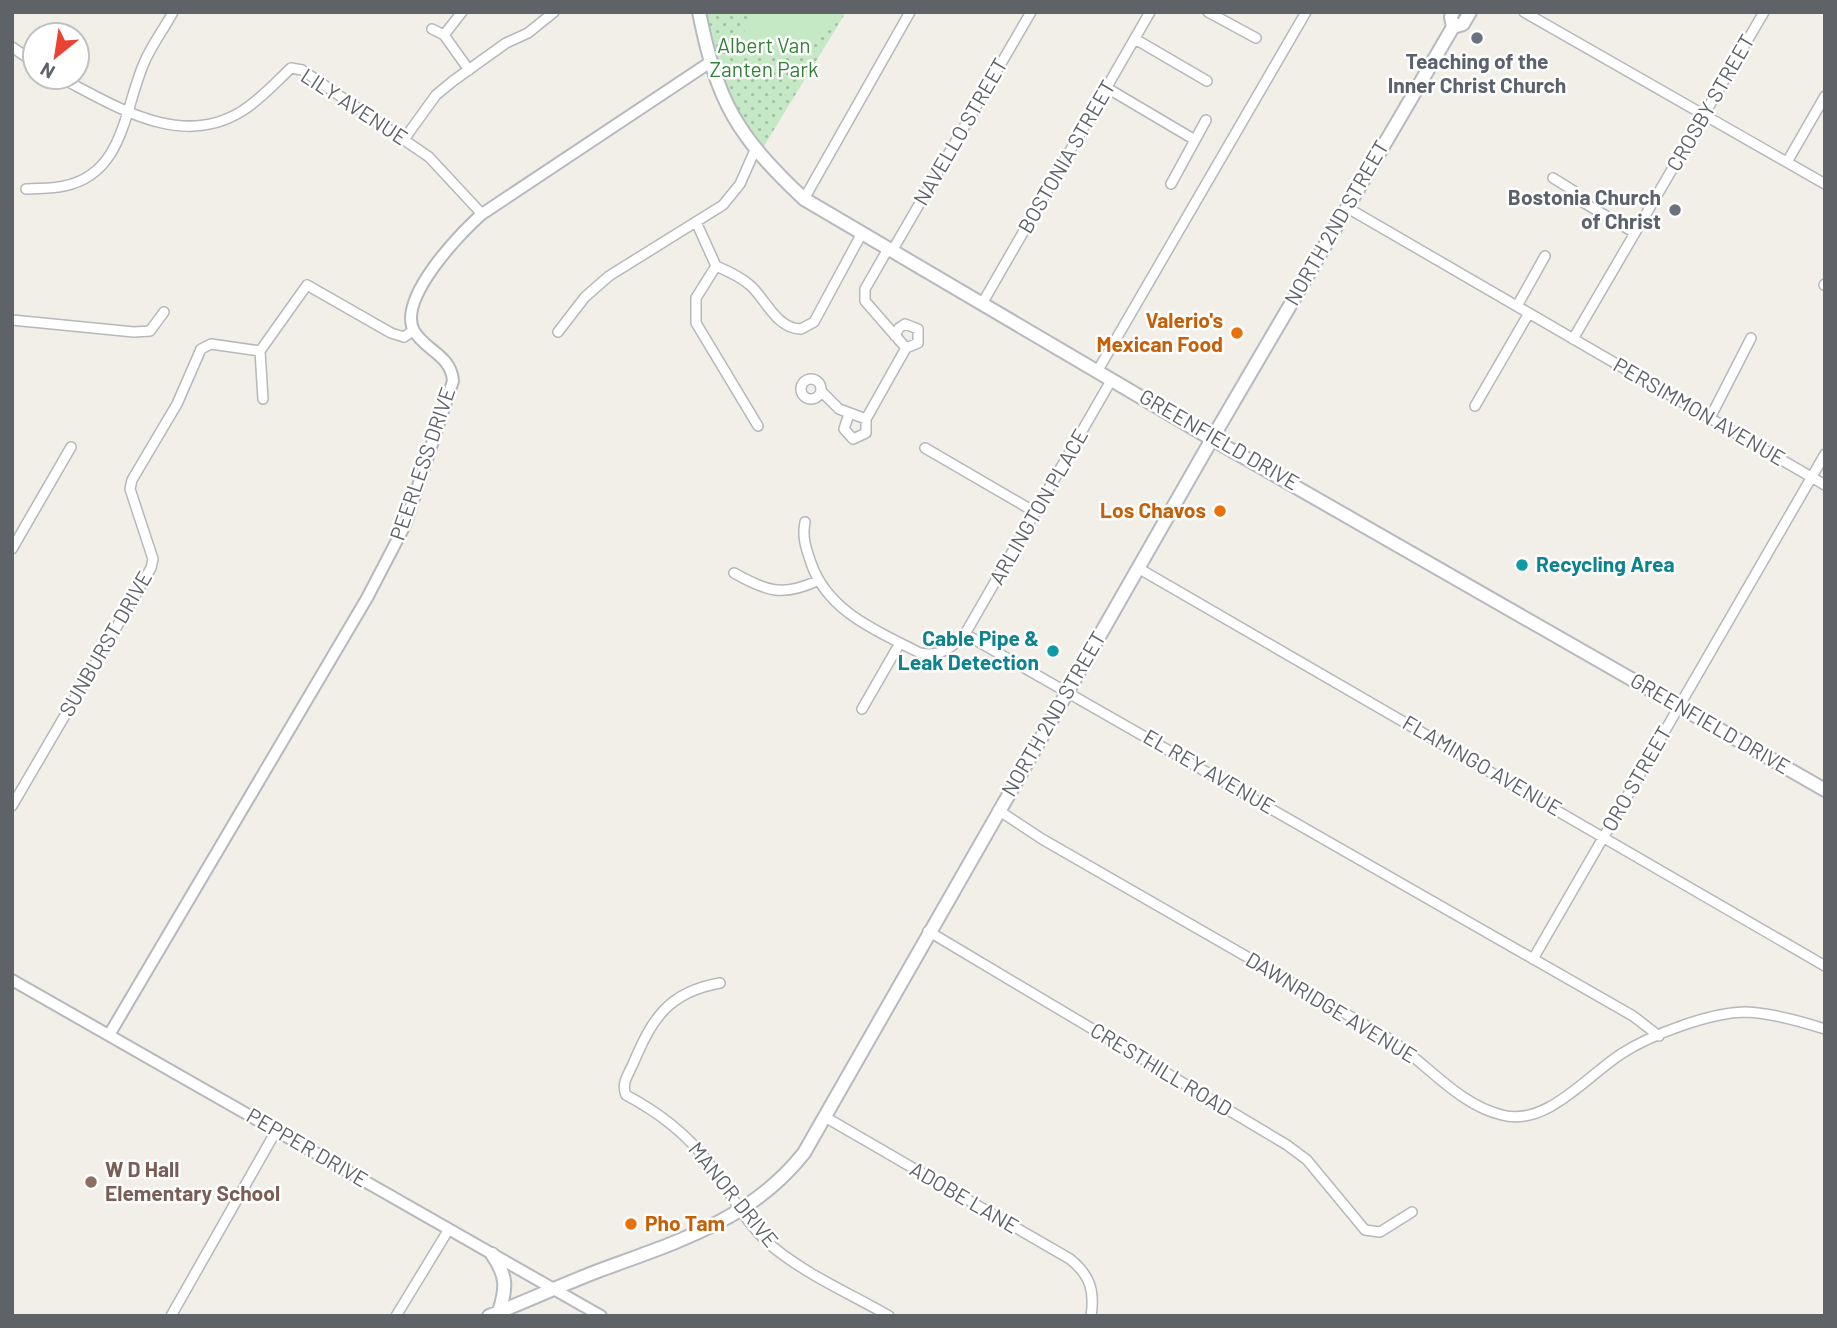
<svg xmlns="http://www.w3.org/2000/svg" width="1837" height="1328" font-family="Barlow,sans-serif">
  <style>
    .grass { fill: url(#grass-dots) }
    .pitch { fill: #c5e8c5 }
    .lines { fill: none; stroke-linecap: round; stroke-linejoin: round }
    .minor-casing { stroke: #b5b8bc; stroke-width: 12 }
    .tertiary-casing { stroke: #b5b8bc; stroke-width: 14 }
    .secondary-casing { stroke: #b6babf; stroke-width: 16 }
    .minor { stroke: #fff; stroke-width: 9 }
    .tertiary { stroke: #fff; stroke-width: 10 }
    .secondary { stroke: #fff; stroke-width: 12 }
    .worship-dot { fill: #6b7280; stroke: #fff; stroke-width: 2.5 }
    .food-dot { fill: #e8710a; stroke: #fff; stroke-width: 2.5 }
    .culture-dot { fill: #0f9aa8; stroke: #fff; stroke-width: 2.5 }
    .education-dot { fill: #8d6e63; stroke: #fff; stroke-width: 2.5 }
    .labels { text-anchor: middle; stroke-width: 5; stroke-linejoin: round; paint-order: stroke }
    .park-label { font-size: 21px; fill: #348238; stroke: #fff }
    .worship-label { font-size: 21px; font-weight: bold; fill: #5b616d; stroke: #fff }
    .street-label { font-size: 21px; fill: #5f6368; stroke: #fff }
    .food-label { font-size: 21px; font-weight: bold; fill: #c56008; stroke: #fff; text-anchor: end }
    .culture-label { font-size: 21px; font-weight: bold; fill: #0d838f; stroke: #fff; text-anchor: start }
    .education-label { font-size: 21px; font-weight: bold; fill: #785e54; stroke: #fff; text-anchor: start }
  </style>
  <defs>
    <pattern id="grass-dots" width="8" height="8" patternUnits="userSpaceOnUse" patternTransform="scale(1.75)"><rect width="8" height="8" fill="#c5e8c5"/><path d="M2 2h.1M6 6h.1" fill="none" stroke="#a3c0a4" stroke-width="1.8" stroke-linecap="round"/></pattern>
  </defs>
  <rect width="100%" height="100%" fill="#f1efe8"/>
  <path class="grass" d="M706,12h140l-85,139c-32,-42 -46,-88 -55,-139z"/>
  <path class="pitch" d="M749,12h88c-23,37 -56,47 -98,42z"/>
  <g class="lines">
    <g class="minor-casing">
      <path id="minor" d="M1208,12l48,26
        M1524,12l301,172
        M432,29l12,6 25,35
        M444,35l18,-23
        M1135,39l72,42
        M12,47l23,16
        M59,77c55,28 121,73 183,34 18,-11 33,-28 49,-43l11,2 127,87 53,57
        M1107,88l88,52
        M405,138l31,-43 17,-14 53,-38 22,-10 26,-21
        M1787,162l38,-66
        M1553,178l21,13 2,7 59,35
        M1171,184l35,-64
        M26,189c12,-1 26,0 38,-3 60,-12 60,-77 80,-123 7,-17 20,-34 29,-51
        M804,199l106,-187
        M1346,207l479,278
        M697,224l19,42 -20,32v25l62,103
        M892,251l139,-239
        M716,266c12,5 25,11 35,20 15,14 26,43 50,43l13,-7 48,-89
        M1824,285l1,-1
        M983,302l167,-290
        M1517,306l28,-50
        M12,320l122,12 16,-1 14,-19
        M558,332l27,-35 24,-21 114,-71 17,-21 15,-34
        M895,336l4,-8 6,-4 13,5v14l-12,5
        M1573,339l191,-327
        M260,351l47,-66 84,48 13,4 10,-7
        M1098,370l208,-358
        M801 389a10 10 0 1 1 20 0a10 10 0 1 1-20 0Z
        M821,391l18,18 27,10 40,-71 -41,-47v-12l23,-40
        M1475,406l54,-93
        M849,414l-5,15 9,10 13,-6v-14
        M1710,418l41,-80
        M925,448l110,64
        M805,522c-3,16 1,26 6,41 17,49 66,68 109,90 20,4 32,-5 45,-19l147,-255
        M12,549l59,-102
        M1138,568l687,398
        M734,573c32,18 48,24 83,8
        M965,634l668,382 26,20
        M862,709l38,-66
        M12,806l139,-238 2,-9 -23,-70 2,-9 45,-76 24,-55 10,-5 49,7 3,48
        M998,810l44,29 346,199c38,24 69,66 114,77 44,12 85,-39 119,-61 29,-19 90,-42 125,-42 26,1 54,9 79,17
        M928,931l359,214 20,15 58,70 15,2 32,-20
        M1533,959l292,-505
        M720,983c-52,9 -68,36 -87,81 -5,11 -12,20 -7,31 32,17 60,38 82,67 22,29 37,62 65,85 34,28 78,47 116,69
        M825,1117l245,142c20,16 25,32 21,57
        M171,1316l105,-185
        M396,1316l53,-87"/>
    </g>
    <g class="tertiary-casing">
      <path id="tertiary" d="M12,980l589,336
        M109,1035l258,-437 38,-73 48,-144c-2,-26 -27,-30 -39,-50 -17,-32 46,-98 68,-117l227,-151"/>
    </g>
    <g class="secondary-casing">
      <path id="secondary" d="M699,12c18,90 38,124 105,187l408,240 613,351
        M1453,27l10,-3 7,-12
        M492,1254c15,22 15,33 7,58
        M489,1316c37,-15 73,-31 109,-45 78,-29 152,-50 206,-118l416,-728 233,-398 -2,-10 2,-5"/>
    </g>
    <use href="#minor" class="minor"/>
    <use href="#tertiary" class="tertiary"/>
    <use href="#secondary" class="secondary"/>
  </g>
  <g class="worship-dot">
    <circle cx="1477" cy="38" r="7"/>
    <circle cx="1675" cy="210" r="7"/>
  </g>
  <g class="food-dot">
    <circle cx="1237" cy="333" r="7"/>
    <circle cx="1220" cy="511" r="7"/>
    <circle cx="631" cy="1224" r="7"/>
  </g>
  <g class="culture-dot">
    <circle cx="1522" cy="565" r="7"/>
    <circle cx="1053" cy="651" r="7"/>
  </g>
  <circle class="education-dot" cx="91" cy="1182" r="7"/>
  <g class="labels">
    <g class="park-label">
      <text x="764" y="53">Albert Van<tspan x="764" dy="24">Zanten Park</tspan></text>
    </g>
    <g class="worship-label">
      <text x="1477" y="69">Teaching of the<tspan x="1477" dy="24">Inner Christ Church</tspan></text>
      <text x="1661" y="205" text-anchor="end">Bostonia Church<tspan x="1661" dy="24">of Christ</tspan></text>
    </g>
    <g class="street-label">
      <text transform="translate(1711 103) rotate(-60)" y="7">CROSBY STREET</text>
      <text transform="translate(354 107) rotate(33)" y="7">LILY AVENUE</text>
      <text transform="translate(961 132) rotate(-60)" y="7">NAVELLO STREET</text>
      <text transform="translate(1067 157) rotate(-60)" y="7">BOSTONIA STREET</text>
      <text transform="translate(1337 223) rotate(-60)" y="7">NORTH 2ND STREET</text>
      <text transform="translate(1699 412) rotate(30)" y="7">PERSIMMON AVENUE</text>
      <text transform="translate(1219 440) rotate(30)" y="7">GREENFIELD DRIVE</text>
      <text transform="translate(423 464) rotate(-71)" y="7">PEERLESS DRIVE</text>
      <text transform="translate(1039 507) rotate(-60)" y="7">ARLINGTON PLACE</text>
      <text transform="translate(106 644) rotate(-60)" y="7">SUNBURST DRIVE</text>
      <text transform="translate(1054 714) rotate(-60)" y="7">NORTH 2ND STREET</text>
      <text transform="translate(1710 724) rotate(30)" y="7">GREENFIELD DRIVE</text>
      <text transform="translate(1482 766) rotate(30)" y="7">FLAMINGO AVENUE</text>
      <text transform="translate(1209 772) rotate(30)" y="7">EL REY AVENUE</text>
      <text transform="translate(1637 779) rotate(-60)" y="7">ORO STREET</text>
      <text transform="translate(1331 1008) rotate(31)" y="7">DAWNRIDGE AVENUE</text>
      <text transform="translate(1161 1070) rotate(31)" y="7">CRESTHILL ROAD</text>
      <text transform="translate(307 1148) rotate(30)" y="7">PEPPER DRIVE</text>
      <text transform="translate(733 1195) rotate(51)" y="7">MANOR DRIVE</text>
      <text transform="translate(964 1198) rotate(30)" y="7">ADOBE LANE</text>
    </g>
    <g class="food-label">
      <text x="1223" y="328">Valerio's<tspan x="1223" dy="24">Mexican Food</tspan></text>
      <text x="1206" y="518">Los Chavos</text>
      <text x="645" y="1231" text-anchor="start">Pho Tam</text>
    </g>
    <g class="culture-label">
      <text x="1536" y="572">Recycling Area</text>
      <text x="1039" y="646" text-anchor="end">Cable Pipe &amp;<tspan x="1039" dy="24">Leak Detection</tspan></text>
    </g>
    <g class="education-label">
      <text x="105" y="1177">W D Hall<tspan x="105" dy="24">Elementary School</tspan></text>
    </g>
  </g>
  <rect width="1837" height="1328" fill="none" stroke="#5f6368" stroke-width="28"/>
  <g transform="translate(56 56) rotate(210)"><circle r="33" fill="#ffffff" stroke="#bfc1c3" stroke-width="2"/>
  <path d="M0-5L12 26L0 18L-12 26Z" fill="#ea4335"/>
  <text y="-10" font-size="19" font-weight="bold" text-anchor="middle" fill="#5f6368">N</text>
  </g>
</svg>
